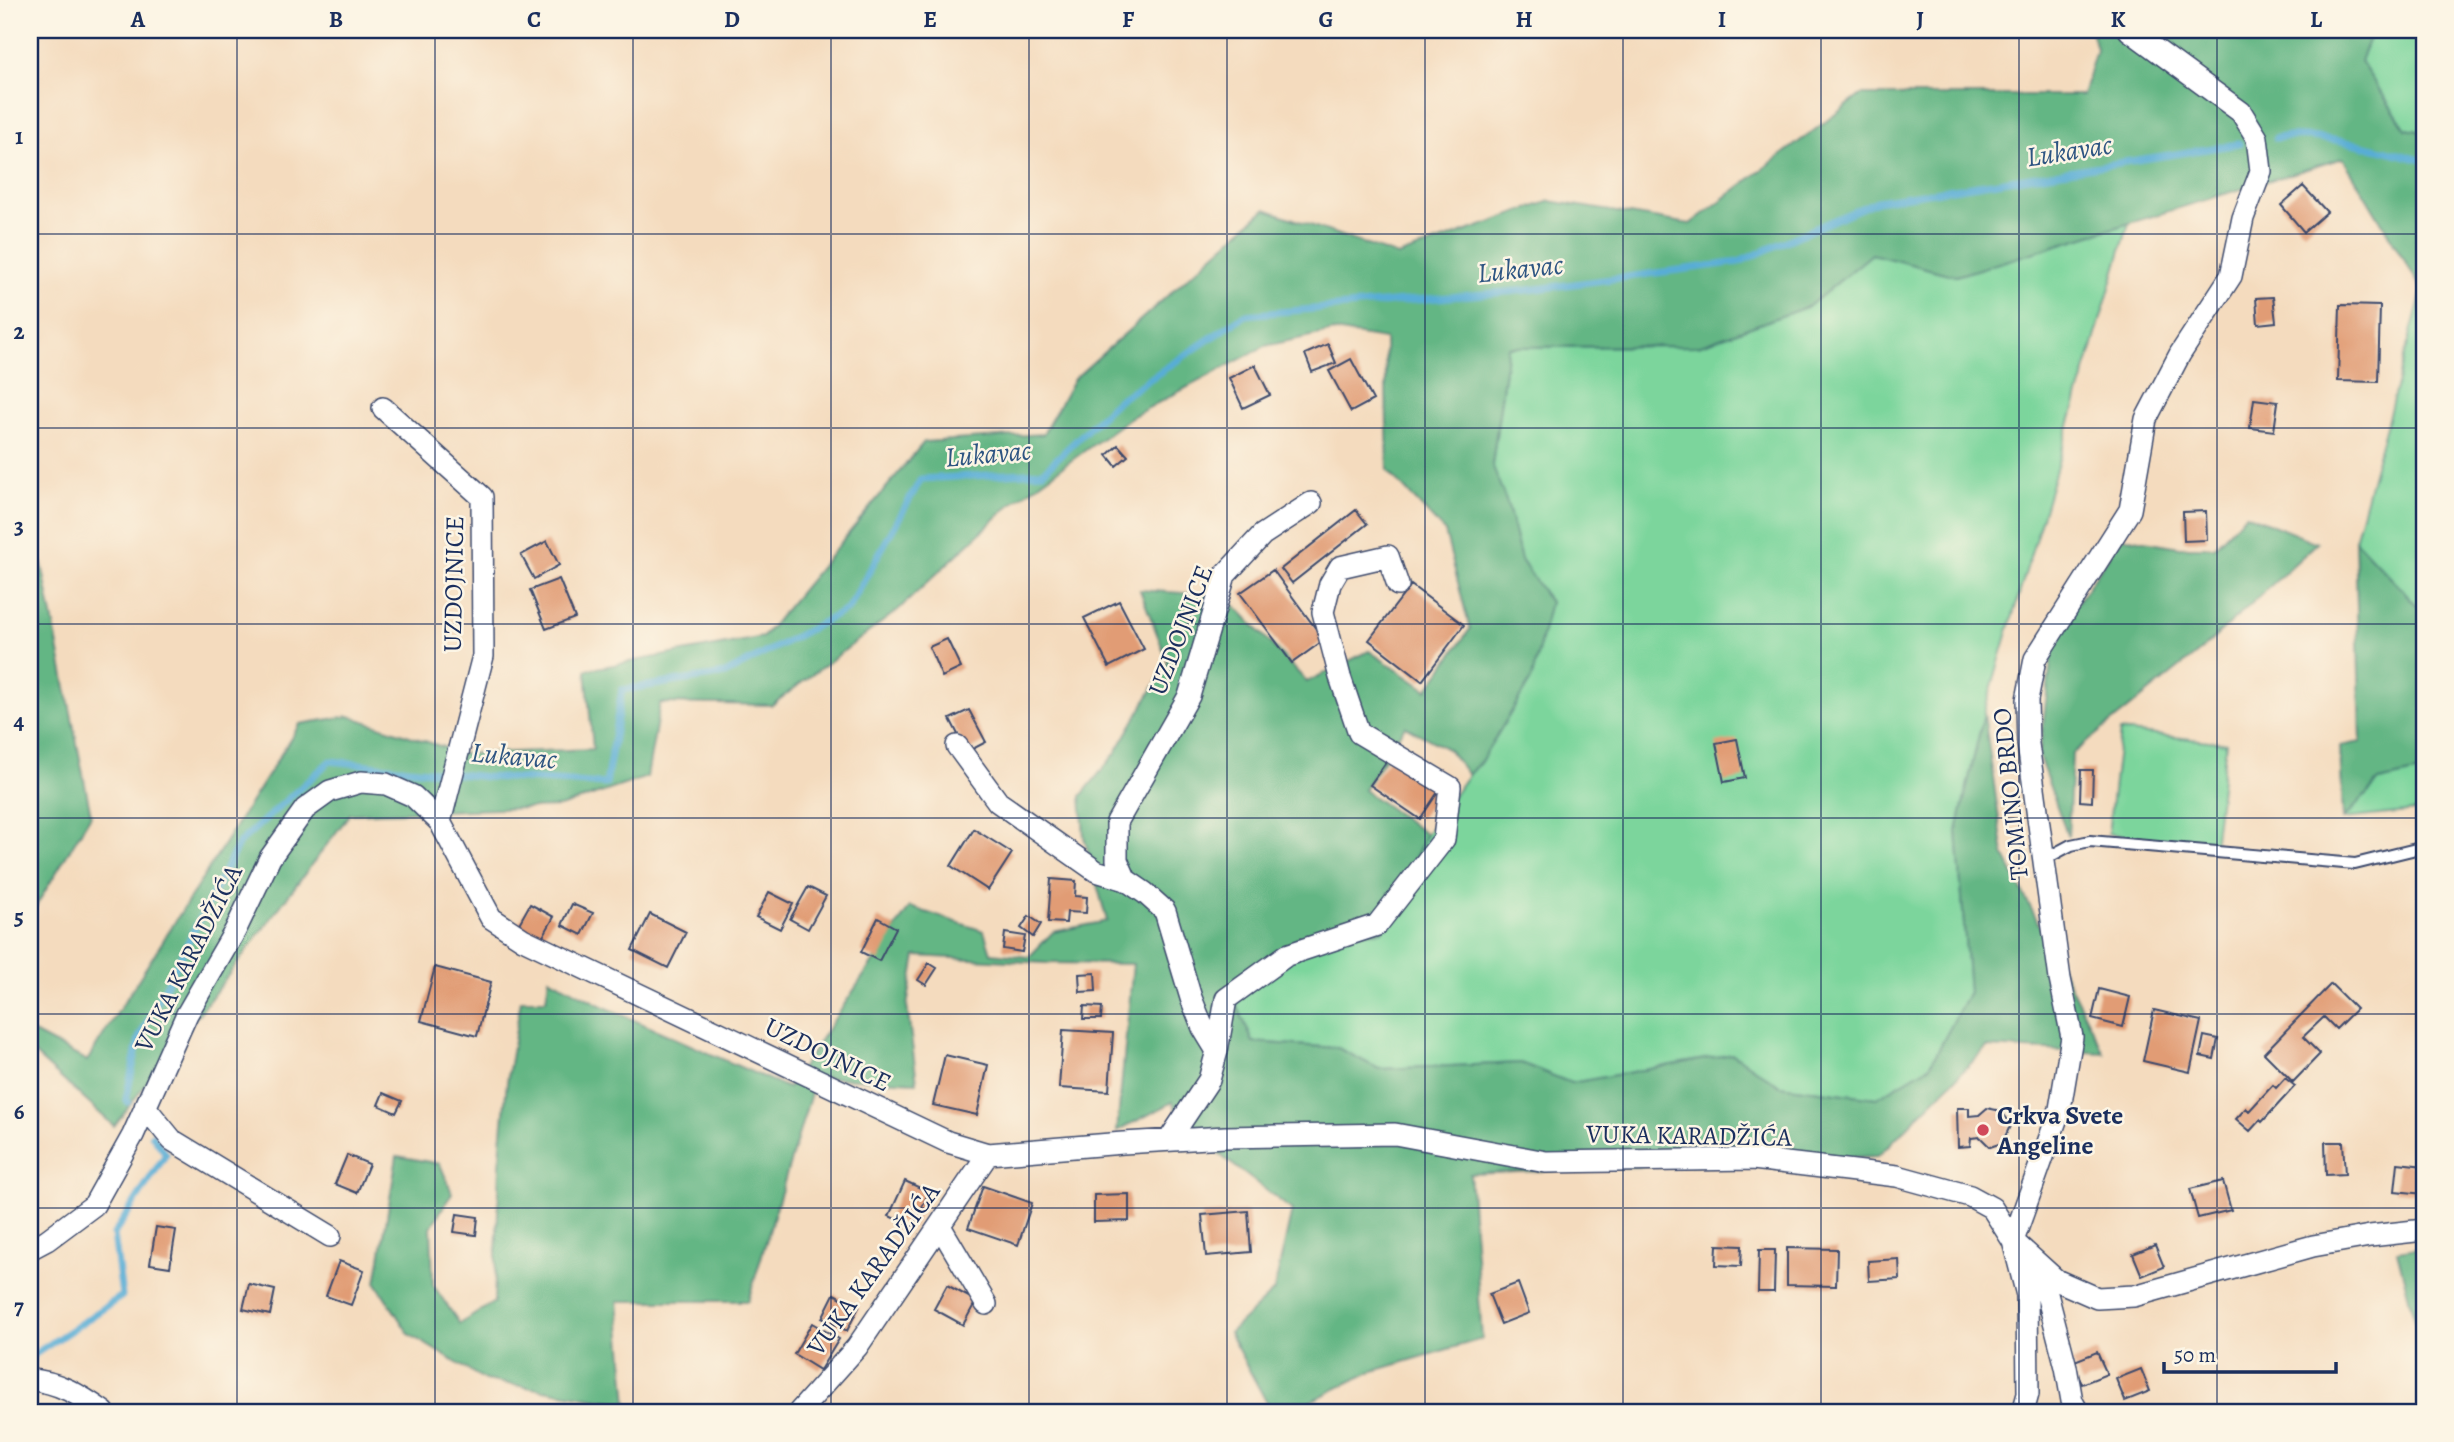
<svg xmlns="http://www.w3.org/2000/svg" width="2454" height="1442" font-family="Alegreya,serif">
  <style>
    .green { fill: #7bd59c; stroke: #4b827d; stroke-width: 2 }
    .forest { fill: #64b684; stroke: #407271; stroke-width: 2 }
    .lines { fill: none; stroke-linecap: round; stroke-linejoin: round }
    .stream { stroke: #59add5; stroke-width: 7 }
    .building { fill: #e19c74 }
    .service-casing { stroke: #3c496c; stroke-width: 14 }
    .minor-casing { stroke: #3c496c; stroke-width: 24 }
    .service { stroke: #fff; stroke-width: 10 }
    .minor { stroke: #fff; stroke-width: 21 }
    .grid { fill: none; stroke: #1b2f5e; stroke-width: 2; stroke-opacity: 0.55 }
    .poi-dot { fill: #d1495b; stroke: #fcf5e5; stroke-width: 2.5 }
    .labels { text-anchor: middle; stroke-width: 5; stroke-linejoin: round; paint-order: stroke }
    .street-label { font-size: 26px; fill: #1b2f5e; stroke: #fcf5e5 }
    .poi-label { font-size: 26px; font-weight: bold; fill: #1b2f5e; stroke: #fcf5e5; text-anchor: start }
    .water-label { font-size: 28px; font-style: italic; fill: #2e5582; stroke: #fcf5e5 }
    .neatline { fill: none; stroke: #1b2f5e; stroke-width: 2.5 }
    .grid-label { font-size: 23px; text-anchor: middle; font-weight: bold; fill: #1b2f5e }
  </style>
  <rect width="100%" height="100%" fill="#fcf5e5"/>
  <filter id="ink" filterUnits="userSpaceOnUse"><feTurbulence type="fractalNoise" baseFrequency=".0143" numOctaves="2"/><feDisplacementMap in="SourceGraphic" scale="14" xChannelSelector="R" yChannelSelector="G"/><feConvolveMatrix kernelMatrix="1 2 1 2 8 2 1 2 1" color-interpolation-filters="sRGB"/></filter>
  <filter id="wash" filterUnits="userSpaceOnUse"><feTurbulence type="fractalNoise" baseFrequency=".00686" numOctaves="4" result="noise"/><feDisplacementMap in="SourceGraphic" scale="28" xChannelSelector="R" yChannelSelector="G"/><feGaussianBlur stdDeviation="1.57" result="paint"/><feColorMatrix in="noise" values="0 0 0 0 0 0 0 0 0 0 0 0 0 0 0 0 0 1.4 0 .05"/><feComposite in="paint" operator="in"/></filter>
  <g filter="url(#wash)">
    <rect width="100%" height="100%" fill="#f4dbbe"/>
    <path class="green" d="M2372,30h52v102l-18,-3 -46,-68z
      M2129,223l-145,490 -27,118 12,161 -39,74 -53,32 -97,-12 -47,-32 -162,29 -50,-20 -142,6 -41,-21 -85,-6 -24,-55 70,-50 83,-6 44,-97 42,-59 14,-15 68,-158 -29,-42 -13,-54 -16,-40 16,-119 190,-1 111,-40 63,-52 84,22z
      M2422,292l2,1v320l-69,-73z
      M2120,731l106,12 -12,104 -106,-13z
      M2424,771v39l-81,9 36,-38z"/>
    <path class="forest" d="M2091,30h281l-12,31 46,68 18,3v161l-81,-135 -387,118 -84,-22 -63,52 -111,40 -190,1 -16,118 16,41 13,54 29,42 -18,76 -50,82 -14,15 -19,-25 -44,-24 -41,64 62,44 -44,97 -83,6 -70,50 24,55 85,6 41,21 142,-6 50,20 162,-29 47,32 97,12 53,-32 39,-74 -12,-161 27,-118 20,142 100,198 -117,-6 -109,109 -408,18 12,165 -112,33 -81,40h-17l-43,-79 45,-42 18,-81 -111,-85 -8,-23 -56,29 16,-167 -87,-1 -130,-7 -9,50 10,76 -101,-5 -68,224h-130l9,103 -142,-24 -76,-46 -33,-51 21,-127 43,8 12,29 -21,34 2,58 27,39 34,-22 7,-159 6,-61 14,-82h25l3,-22 51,27 188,83 122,-181 74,24 7,22 38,4 24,-25 54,-11 -23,-84 -3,-41 34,-42 53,-92 -28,-72 86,6 81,86 62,-31 58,39 43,-61 -25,-97 -57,-61 -3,-132 -51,-8 -69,15 -134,71 -121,88 -112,105 -126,95 -112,-2 -13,74 -87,30 -210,7 -236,312 -84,-76v-19l57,30 213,-337 49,-8 115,38 129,-5 -7,-79 177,-33 161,-195 119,-8 31,-55 191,-170 133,47 152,-55 140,23 171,-129h222l13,-46z
      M2246,514l71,29 -118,109 -127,102 -4,83 -29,-80 15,-120 68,-100 58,10h34z
      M30,529l6,5 55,281 -61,101z
      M2355,540l69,73v158l-45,10 -36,38 -3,-73 21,-4z
      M2424,1247v110l-27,-106z"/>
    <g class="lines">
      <path class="stream" d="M2276,138c43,-6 106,11 148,23
        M128,1102l-2,-3 13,-61 100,-195 91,-82 157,16 119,7 16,-94 103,-16 123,-65 73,-130 122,-7 74,-71 128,-86 284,-25 210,-28 138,-61 362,-57
        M32,1360v-4l90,-60 -8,-62 52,-80 -14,-19"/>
    </g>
    <g id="blocks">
      <path class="building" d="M2303,186l24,26 -23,20 -23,-27z
        M2273,297l3,25 -18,2 -2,-26z
        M2340,305l40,1 -2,76 -40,-1z
        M1328,344l8,19 -24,9 -7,-18z
        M1351,359l22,41 -22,12 -22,-41z
        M1255,365l15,30 -27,13 -14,-30z
        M2254,399l24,3 -4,29 -24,-3z
        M1118,445l10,11 -12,10 -9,-11z
        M1356,510l11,14 -75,59 -11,-14z
        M2206,511l1,29 -23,1 -1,-29z
        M547,541l12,24 -25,14 -13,-24z
        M1273,570l51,70 -32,23 -52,-70z
        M559,579l16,39 -29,11 -16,-39z
        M1411,585l53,40 -42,56 -53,-41z
        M1119,601l25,48 -35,18 -25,-49z
        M947,639l14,29 -19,9 -13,-30z
        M969,710l17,32 -19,10 -17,-33z
        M1737,739l8,39 -21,4 -8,-39z
        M1389,758l49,34 -18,27 -50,-34z
        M2081,770h12l-1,32 -12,-1z
        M974,829l38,24 -24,37 -37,-24z
        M1051,879l25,2 -1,15 12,1 -1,16 -19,-1 -1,11 -18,-1z
        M808,887l18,9 -18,33 -18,-10z
        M769,892l24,12 -13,25 -24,-12z
        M530,904l24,13 -14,25 -24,-13z
        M572,904l21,9 -11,22 -20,-10z
        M650,914l36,18 -18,36 -36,-18z
        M1029,916l12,8 -8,13 -12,-9z
        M878,918l18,10 -17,33 -18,-9z
        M1005,933l20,3 -3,16 -19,-3z
        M929,963l8,5 -11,17 -8,-5z
        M435,967l56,15 -14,54 -56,-15z
        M1095,973l1,18 -16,1 -1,-18z
        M2331,984l25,25 -20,20 -12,-12 -21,20 17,17 -27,28 -29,-29z
        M2099,989l31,8 -7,30 -31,-8z
        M1084,1006l18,1 -1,12h-18z
        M2154,1010l47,11 -11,51 -47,-11z
        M1063,1030l50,3 -4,58 -50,-3z
        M2204,1036l14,3 -4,20 -14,-3z
        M945,1055l43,10 -11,50 -44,-10z
        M2285,1078l10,8 -33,36 -2,-2 -10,11 -14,-12 10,-11 3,3 24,-26 3,3z
        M383,1093l19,8 -6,12 -18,-8z
        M1957,1108h12v8l10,-1 8,-7 14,3 10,13 -9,19 -12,4 -10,-10 -9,1 -1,8 -12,1z
        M2325,1142h18l2,32 -19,1z
        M347,1155l22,9 -12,29 -22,-9z
        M2398,1163l26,3v28l-29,-3z
        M905,1181l24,11 -16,35 -24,-11z
        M2223,1181l8,29 -33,8 -8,-29z
        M983,1186l49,17 -14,42 -50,-17z
        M1129,1194v27l-35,1v-27z
        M1248,1211l3,41 -45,4 -4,-41z
        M457,1214l21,3 -2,18 -22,-3z
        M156,1227l20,3 -6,37 -20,-3z
        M1717,1245l25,1 -1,20 -25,-1z
        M2155,1245l9,22 -22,9 -9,-22z
        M1787,1248l50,1 -1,37 -49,-1z
        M1759,1250h16l-1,42h-16z
        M1899,1259l1,20 -31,2 -1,-20z
        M339,1261l25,9 -13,35 -25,-9z
        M1518,1283l11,30 -28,11 -12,-30z
        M249,1284l26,6 -5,25 -27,-6z
        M947,1285l29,16 -13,24 -29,-16z
        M834,1294l25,13 -12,24 -25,-13z
        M812,1323l27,16 -19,31 -26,-16z
        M2097,1352l10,22 -25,10 -10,-22z
        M2141,1369l9,22 -25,10 -9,-22z"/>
    </g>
  </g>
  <g filter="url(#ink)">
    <use href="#blocks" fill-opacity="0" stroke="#3c496c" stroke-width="2"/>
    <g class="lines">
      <g class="service-casing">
        <path id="service" d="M2043,860l28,-15 19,-4 265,23 69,-17"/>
      </g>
      <g class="minor-casing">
        <path id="minor" d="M383,408l99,89 1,159 -43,166
          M957,746l41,56 98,69 30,9
          M1217,1051l9,-52 61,-44 90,-30 67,-86 6,-52 -91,-54 -19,-56 -17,-65 7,-28 10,-17 48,-11 10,29
          M145,1107l27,33 158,96
          M1169,1140l40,-60 8,-29 -14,-23 -12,-30 -26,-87 -20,-18 -19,-13 -9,-20v-38l72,-126 36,-121 37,-40 49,-32
          M940,1226l46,78
          M2013,1241l47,-132 12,-72 -12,-58 -32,-235 -1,-44 8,-41 95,-149 16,-91 34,-65 51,-78 12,-58 18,-47 -4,-33 -16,-26 -112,-82
          M2013,1241l43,39 41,18 37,-2 179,-50 57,-10 54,-6
          M30,1249l17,-9 47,-35 39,-70 54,-121 48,-83 35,-73 35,-49 25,-18 31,-9 25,2 27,12 27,26 51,96 32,21 425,203 40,12 135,-11 102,-6 170,-3 151,28 207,-3 144,17 73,20 22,12 21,33 14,54 1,99 -5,18
          M2027,1264l20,30 19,73 6,34 6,11
          M30,1380c28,1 51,16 74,32
          M799,1412l58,-65 131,-193"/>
      </g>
      <use href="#service" class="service"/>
      <use href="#minor" class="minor"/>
    </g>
  </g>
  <path class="grid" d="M237,30v1382M435,30v1382M633,30v1382M831,30v1382M1029,30v1382M1227,30v1382M1425,30v1382M1623,30v1382M1821,30v1382M2019,30v1382M2217,30v1382M30,234h2394M30,428h2394M30,624h2394M30,818h2394M30,1014h2394M30,1208h2394"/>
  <circle class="poi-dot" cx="1983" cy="1130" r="7"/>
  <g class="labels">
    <g class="street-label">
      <text transform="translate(453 584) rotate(-89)" y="9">UZDOJNICE</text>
      <text transform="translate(1180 630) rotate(-69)" y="9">UZDOJNICE</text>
      <text transform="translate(2010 794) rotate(-96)" y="9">TOMINO BRDO</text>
      <text transform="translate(188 958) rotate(-63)" y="9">VUKA KARADŽIĆA</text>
      <text transform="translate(828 1054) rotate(26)" y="9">UZDOJNICE</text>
      <text transform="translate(1689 1135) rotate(1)" y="9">VUKA KARADŽIĆA</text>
      <text transform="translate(873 1269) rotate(-54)" y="9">VUKA KARADŽIĆA</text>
    </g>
    <g class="poi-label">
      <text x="1997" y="1124">Crkva Svete<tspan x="1997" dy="30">Angeline</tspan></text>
    </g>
    <g class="water-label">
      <text transform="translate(2069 150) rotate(-9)" y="10">Lukavac</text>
      <text transform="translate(1520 268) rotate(-6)" y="10">Lukavac</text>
      <text transform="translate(988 453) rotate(-5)" y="10">Lukavac</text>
      <text transform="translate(514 755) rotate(5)" y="10">Lukavac</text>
    </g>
  </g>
  <rect width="2454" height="1442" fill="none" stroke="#fcf5e5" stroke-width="77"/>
  <path d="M2164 1362v10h172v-10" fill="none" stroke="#1b2f5e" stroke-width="3.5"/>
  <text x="2174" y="1362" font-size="21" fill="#1b2f5e" stroke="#fcf5e5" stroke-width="5" paint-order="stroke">50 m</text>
  <rect x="38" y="38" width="2378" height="1366" class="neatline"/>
  <g class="grid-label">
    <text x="138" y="27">A</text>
    <text x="336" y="27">B</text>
    <text x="534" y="27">C</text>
    <text x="732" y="27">D</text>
    <text x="930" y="27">E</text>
    <text x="1128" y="27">F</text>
    <text x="1326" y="27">G</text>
    <text x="1524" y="27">H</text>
    <text x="1722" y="27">I</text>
    <text x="1920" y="27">J</text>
    <text x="2118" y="27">K</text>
    <text x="2316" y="27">L</text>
    <text x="19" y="144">1</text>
    <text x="19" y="339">2</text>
    <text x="19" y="534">3</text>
    <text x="19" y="729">4</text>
    <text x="19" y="924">5</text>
    <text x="19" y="1119">6</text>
    <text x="19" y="1314">7</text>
  </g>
</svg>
